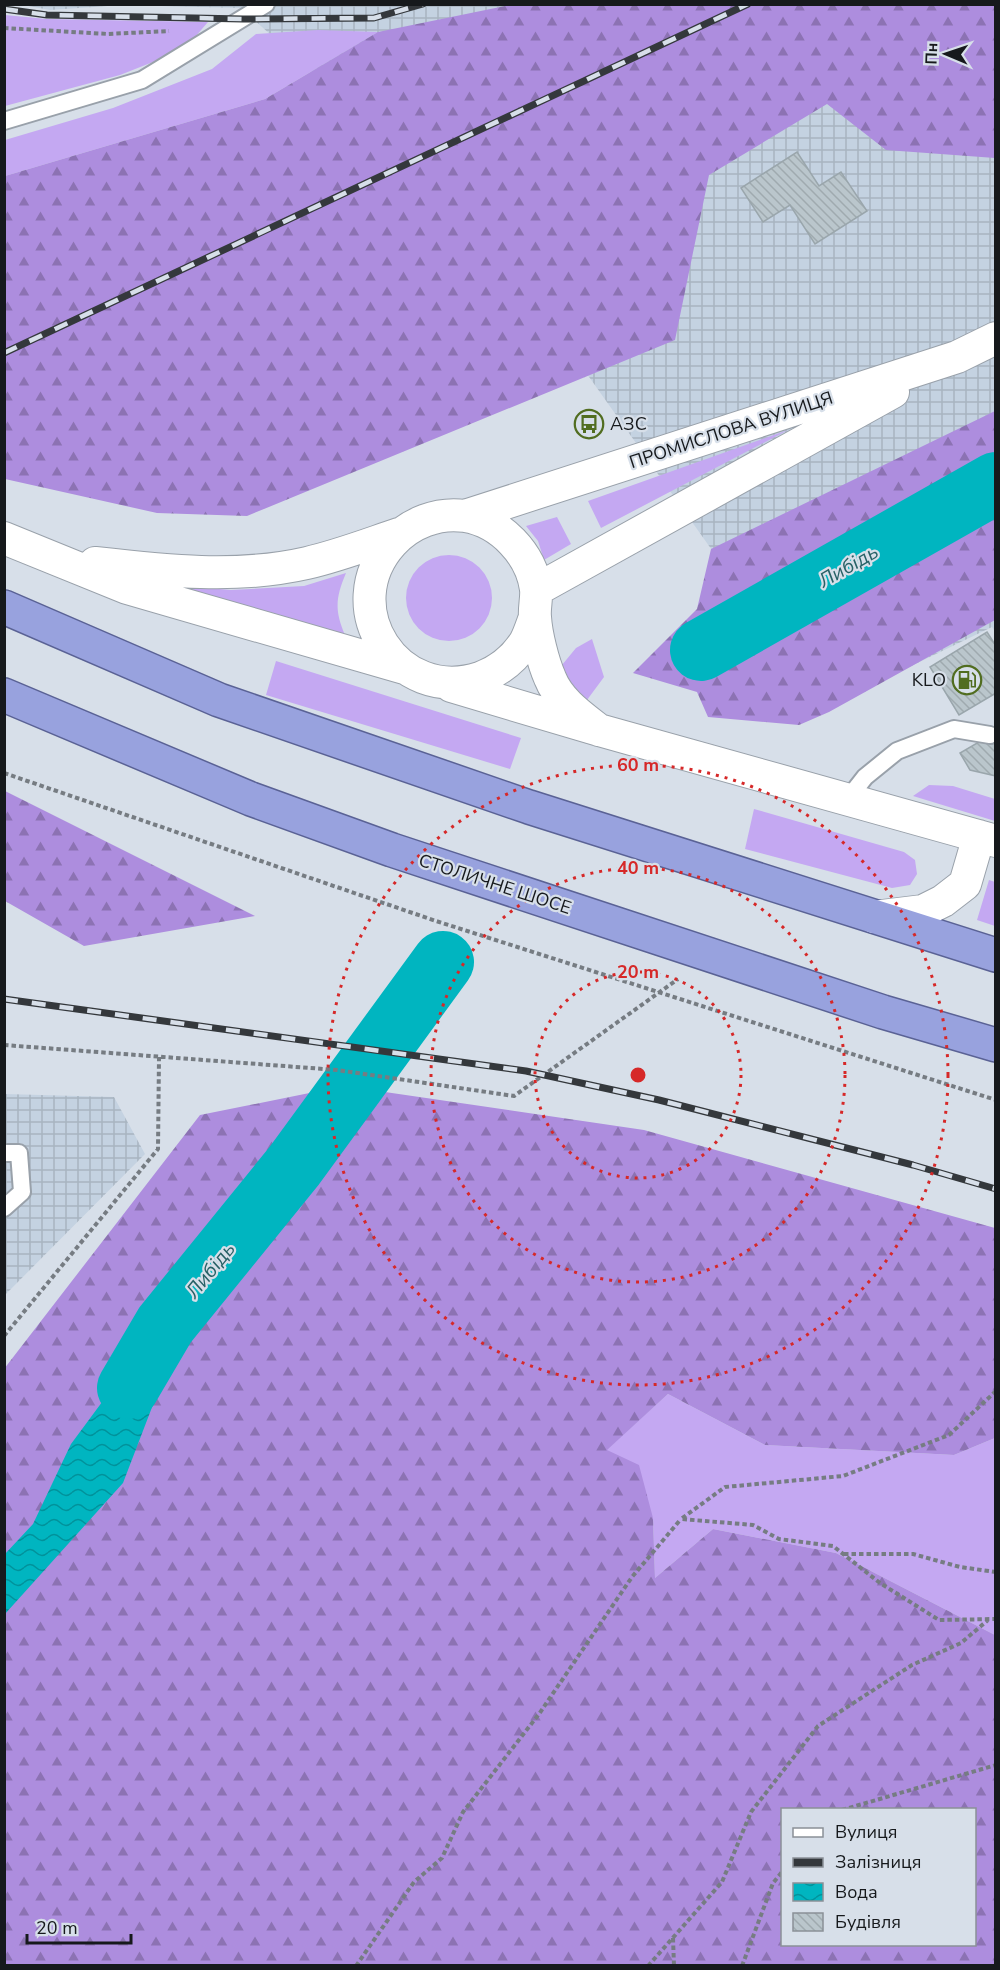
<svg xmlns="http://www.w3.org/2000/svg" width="1000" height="1970" font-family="'Nunito Sans',sans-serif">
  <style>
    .industrial { fill: url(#industrial-grid) }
    .grass { fill: #c4a8f2 }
    .forest { fill: url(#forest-firs); fill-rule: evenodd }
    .water { fill: url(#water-waves) }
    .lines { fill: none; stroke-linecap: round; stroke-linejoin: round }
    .river { stroke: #00b5c0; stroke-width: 62 }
    .building { fill: url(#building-back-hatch); stroke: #9aa6ac; stroke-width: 1.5 }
    .service-casing { stroke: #99a1aa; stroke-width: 20 }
    .minor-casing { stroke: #99a1aa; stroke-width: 34 }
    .trunk-casing { stroke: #5a6295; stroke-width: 36 }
    .path { stroke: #767c82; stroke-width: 4; stroke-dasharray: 4.5 3; stroke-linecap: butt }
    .service { stroke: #fff; stroke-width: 16 }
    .minor { stroke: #fff; stroke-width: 32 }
    .trunk { stroke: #98a2de; stroke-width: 33 }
    .rail-casing { stroke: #34383c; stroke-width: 7 }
    .rail { stroke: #d7dfe9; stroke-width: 4.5; stroke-dasharray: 14; stroke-linecap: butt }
    .ring { fill: none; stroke: #d62828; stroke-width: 3; stroke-dasharray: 3 6 }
    .labels { text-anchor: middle; stroke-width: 4.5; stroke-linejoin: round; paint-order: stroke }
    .poi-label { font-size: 18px; fill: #16191c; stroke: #d7dfe9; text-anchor: start }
    .street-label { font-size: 18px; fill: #16191c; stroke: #d7dfe9 }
    .water-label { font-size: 20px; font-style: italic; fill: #276166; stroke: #d7dfe9 }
    .centre { fill: #d62828; stroke: #d7dfe9; stroke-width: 3 }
    .ring-label { font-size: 18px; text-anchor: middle; font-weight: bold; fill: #d62828; stroke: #d7dfe9; stroke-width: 4.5; stroke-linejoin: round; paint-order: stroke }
  </style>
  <defs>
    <pattern id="industrial-grid" width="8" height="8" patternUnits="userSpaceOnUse" patternTransform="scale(1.5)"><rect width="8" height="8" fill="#c4d2e1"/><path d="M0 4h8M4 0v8" fill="none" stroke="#a8b4c0"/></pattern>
    <pattern id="forest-firs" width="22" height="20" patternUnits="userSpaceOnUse" patternTransform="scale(1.5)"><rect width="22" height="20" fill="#ad8dde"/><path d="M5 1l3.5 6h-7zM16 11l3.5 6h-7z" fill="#8c72b3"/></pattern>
    <pattern id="water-waves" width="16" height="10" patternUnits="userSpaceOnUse" patternTransform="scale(1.5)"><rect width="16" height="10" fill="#00b5c0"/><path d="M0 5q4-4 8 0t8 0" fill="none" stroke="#01929b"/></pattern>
    <pattern id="building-back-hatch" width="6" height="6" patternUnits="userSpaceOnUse" patternTransform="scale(1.5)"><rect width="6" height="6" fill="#bac6cc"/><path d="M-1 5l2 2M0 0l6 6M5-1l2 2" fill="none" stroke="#9faaaf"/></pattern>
  </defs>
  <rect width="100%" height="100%" fill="#d7dfe9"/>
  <path class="industrial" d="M23,5h972v626l-3,-4 -168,81 -342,-482 -241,-218 -119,-3 -72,5z
    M5,1094l109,3 31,57 -140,141z"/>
  <path class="grass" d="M5,15l42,4 161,3 -19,22 -31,16 -38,15 -115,31z
    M318,30l60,2 -113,67 -260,77v-36l108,-32 99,-39 44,-35z
    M788,430l-187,98 -13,-27z
    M557,517l14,27 -27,16 -6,-19 -12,-15z
    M406 598a43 43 0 1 1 86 0a43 43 0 1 1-86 0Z
    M346,573c-10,24 -12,37 -1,62l-196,-52 82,7 73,-4z
    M592,639l12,38 -17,23 -17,-18 -8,-17 14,-17z
    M276,661l245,77 -11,31 -244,-74z
    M929,785l24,1 42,13v22l-82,-25z
    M754,809l150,43 11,8 2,14 -7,11 -18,3 -147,-39z
    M989,880l6,2v44l-18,-6z
    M668,1394l97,51 189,10 41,-17v197l-159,-82 -123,-24 -58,49 -2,-60 -47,-68z"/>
  <path class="forest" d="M510,5h485v153l-109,-8 -59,-46 -118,71 -34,165 -428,176 -90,-3 -152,-34v-303l260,-77 113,-67z
    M995,411v209l-166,92 -30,13 -91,-8 -11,-25 -64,-19 64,-64 14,-60z
    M4,791h1l250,125 -171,30 -79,-45z
    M344,1086l300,44 351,98v210l-41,17 -189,-10 -97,-51 -61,56 32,15 14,53 2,60 58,-49 123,24 159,82v330h-990l-1,-596 196,-254zM782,1810h192v134h-192z"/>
  <path class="water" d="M165,1307l17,22 -59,154 -118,131v-60l28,-30 38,-80 54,-73z"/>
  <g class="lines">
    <path class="river" d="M701,650l295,-167
      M128,1388l37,-63 129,-159 149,-204"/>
  </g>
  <path class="building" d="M797,152l22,34 22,-14 26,39 -52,33 -25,-39 -27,17 -22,-34z
    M987,632l9,14v47l-37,22 -29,-48z
    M996,732v44l-26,-6 -10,-17z"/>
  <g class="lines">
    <g class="service-casing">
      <path id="service" d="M4,121l138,-41 124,-76
        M847,800l18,-23 32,-26 57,-22 36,6
        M4,1153h15l3,39 -18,16"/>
    </g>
    <g class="minor-casing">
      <path id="minor" d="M465,516l492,-159 39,-19
        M4,538l123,50 277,80
        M95,563c70,8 142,16 212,0 31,-7 62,-19 92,-29
        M536,590l357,-198
        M535,617c-3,8 -6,18 -10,25 -11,17 -26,29 -45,36 -83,27 -146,-71 -88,-135 18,-20 46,-31 73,-27 36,6 66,38 71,73 1,9 -2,19 -1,28 1,17 8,45 15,61 9,23 31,38 49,52
        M451,686l148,44 397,111
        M874,917l49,-6 20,-10 22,-17 14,-48"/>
    </g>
    <g class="trunk-casing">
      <path id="trunk" d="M4,607l215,93 310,107 467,148
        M4,695l247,104 141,51 491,162 113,33"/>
    </g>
    <path class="path" d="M4,28l104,6 61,-3
      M4,773l432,148 560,179
      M4,1045l333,25 177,26 164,-117
      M4,1336l154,-187 1,-92
      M996,1391l-47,44 -106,41 -118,11 -44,32 72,6 26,14 54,7 47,37 59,37 57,-1
      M844,1554h69l47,13 36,5
      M842,1810l154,-45
      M673,1938l1,28
      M356,1966l58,-84 28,-24 21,-46 76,-98 93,-137 49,-58
      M648,1966l74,-84 29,-70 67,-86 94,-61 49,-22 27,-23
      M742,1966l31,-83 9,-11"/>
    <use href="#service" class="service"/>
    <use href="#minor" class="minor"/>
    <use href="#trunk" class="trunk"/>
    <g class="rail-casing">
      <path id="rail" d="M4,9l43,6 196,4 131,-1 49,-14
        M4,353l744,-349
        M4,999l522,72 133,29 254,65 83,24"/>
    </g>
    <use href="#rail" class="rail"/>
  </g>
  <g class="ring">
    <circle cx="638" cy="1075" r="103"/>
    <circle cx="638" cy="1075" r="207"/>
    <circle cx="638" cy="1075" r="310"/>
  </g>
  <defs>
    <g id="bus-ring" transform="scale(1.5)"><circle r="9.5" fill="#d7dfe9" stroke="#516d20" stroke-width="1.5"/><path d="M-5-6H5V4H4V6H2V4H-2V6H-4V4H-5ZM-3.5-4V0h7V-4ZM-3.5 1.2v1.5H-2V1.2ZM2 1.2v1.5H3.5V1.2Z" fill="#516d20"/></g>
    <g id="fuel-ring" transform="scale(1.5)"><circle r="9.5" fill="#d7dfe9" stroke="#516d20" stroke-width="1.5"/><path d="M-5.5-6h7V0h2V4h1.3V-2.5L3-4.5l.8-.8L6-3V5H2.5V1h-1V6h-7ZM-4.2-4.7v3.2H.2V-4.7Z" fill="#516d20"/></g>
  </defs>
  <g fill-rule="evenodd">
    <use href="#bus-ring" x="589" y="424"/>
    <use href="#fuel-ring" x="967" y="680"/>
  </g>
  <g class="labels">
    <g class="poi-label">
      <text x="610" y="430">АЗС</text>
      <text x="946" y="686" text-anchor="end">KLO</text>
    </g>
    <g class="street-label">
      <text transform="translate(731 430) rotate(-18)" y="6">ПРОМИСЛОВА ВУЛИЦЯ</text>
      <text transform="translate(495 884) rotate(18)" y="6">СТОЛИЧНЕ ШОСЕ</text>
    </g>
    <g class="water-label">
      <text transform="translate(848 566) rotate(-30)" y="7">Либідь</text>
      <text transform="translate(210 1270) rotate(-51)" y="7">Либідь</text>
    </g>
  </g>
  <circle cx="638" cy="1075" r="9" class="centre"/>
  <g class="ring-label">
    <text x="638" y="771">60 m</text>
    <text x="638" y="874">40 m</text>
    <text x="638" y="978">20 m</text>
  </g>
  <rect width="1000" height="1970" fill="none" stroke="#16191c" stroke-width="12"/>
  <rect x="781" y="1808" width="195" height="138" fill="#d7dfe9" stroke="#8a9097" stroke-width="1.5"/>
  <rect x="793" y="1828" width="30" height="9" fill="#ffffff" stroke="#8a9097" stroke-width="1.5"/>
  <text x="835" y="1838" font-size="18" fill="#16191c">Вулиця</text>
  <rect x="793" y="1858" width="30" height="9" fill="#34383c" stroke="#8a9097" stroke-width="1.5"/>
  <text x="835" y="1868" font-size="18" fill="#16191c">Залізниця</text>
  <rect x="793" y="1883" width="30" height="18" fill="url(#water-waves)" stroke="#8a9097" stroke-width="1.5"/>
  <text x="835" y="1898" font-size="18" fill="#16191c">Вода</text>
  <rect x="793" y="1913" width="30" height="18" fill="url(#building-back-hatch)" stroke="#8a9097" stroke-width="1.5"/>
  <text x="835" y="1928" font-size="18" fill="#16191c">Будівля</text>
  <g transform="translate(946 54) rotate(272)" stroke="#d7dfe9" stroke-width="4.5" paint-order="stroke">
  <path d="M0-4.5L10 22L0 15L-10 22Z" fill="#16191c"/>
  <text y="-9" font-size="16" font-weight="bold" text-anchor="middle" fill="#16191c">Пн</text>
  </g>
  <path d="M27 1934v9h104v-9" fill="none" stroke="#16191c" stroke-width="3"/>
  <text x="36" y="1934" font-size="18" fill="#16191c" stroke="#d7dfe9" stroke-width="4.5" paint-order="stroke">20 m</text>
</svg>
